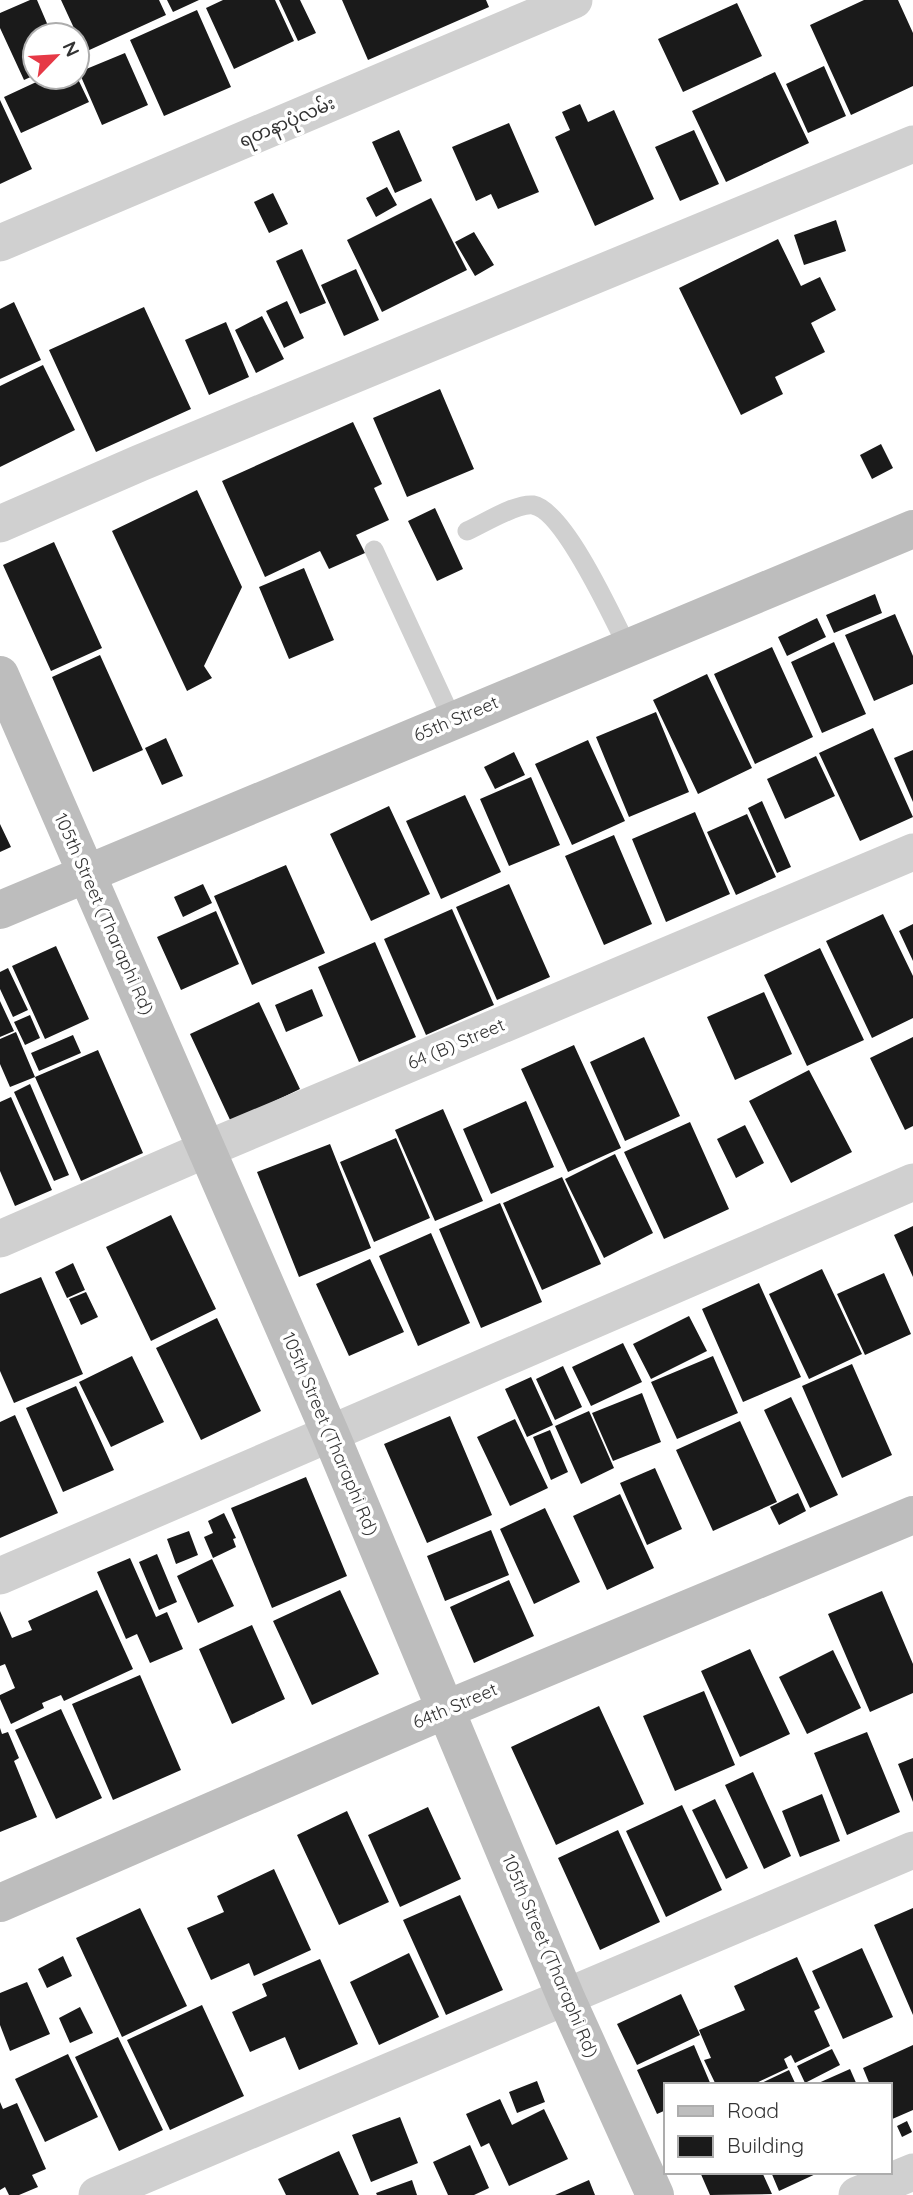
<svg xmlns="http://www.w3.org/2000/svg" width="913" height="2195" font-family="Quicksand,'Noto Sans Myanmar',sans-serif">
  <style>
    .building { fill: #1a1a1a }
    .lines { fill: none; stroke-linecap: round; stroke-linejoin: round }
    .lane { stroke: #d0d0d0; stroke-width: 19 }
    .street { stroke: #d0d0d0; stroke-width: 37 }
    .secondary { stroke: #bdbdbd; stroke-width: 38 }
    .labels { text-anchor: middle; stroke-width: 7; stroke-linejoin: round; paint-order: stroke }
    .street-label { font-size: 18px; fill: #333; stroke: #fff }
  </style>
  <rect width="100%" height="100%" fill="#fff"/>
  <path class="building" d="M30,0h7l15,35h-17v40l-11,5 -24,-52v-15z
    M61,0h98l7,15 -81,37z
    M167,0h32l-26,12z
    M223,0h52l19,41 -60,28 -28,-61z
    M279,0h21l16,33 -18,8z
    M342,0h144l3,7 -121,53z
    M864,0h34l15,33v53l-62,29 -41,-90z
    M737,3l25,53 -79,36 -25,-53z
    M197,10l34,77 -67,29 -34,-76z
    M125,53l23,52 -46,20 -23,-53z
    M824,66l22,50 -38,17 -22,-49z
    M775,72l34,71 -83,39 -34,-71z
    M47,77h30l12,25 -68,31 -17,-36z
    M0,100l32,69 -32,15z
    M580,104l8,18 26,-12 40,89 -59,27 -40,-89 15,-7 -8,-18z
    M509,123l30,69 -41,17 -7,-15 -15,7 -24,-54z
    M399,130l23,51 -27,12 -23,-51z
    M694,130l25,54 -39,17 -25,-54z
    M387,187l10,18 -21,12 -10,-19z
    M273,193l15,31 -19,9 -15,-31z
    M431,198l36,72 -85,42 -35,-72z
    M836,220l10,31 -42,14 -10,-30z
    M474,232l20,33 -19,11 -20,-34z
    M778,239l23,47 19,-9 16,33 -25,13 14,29 -50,25 8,17 -42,21 -62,-127z
    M302,249l24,54 -26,11 -24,-53z
    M356,269l23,51 -35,16 -23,-51z
    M287,301l17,37 -20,10 -18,-37z
    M14,302l27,58 -41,19v-70z
    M144,307l47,102 -95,43 -47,-102z
    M262,316l22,43 -28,14 -21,-43z
    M226,322l23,55 -40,18 -24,-55z
    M43,365l32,65 -75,37v-81z
    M440,389l34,80 -67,28 -34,-79z
    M353,422l29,62 -8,4 15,32 -33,15 9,18 -36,16 -9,-18 -55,26 -43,-96z
    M881,444l12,24 -21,11 -12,-24z
    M197,490l45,97 -38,79 8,12 -25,13 -75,-160z
    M435,508l28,61 -26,12 -29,-60z
    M54,542l48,106 -51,23 -48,-106z
    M304,568l30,72 -45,19 -30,-72z
    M875,594l7,19 -48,20 -8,-18z
    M895,614l18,42v28l-39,17 -29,-66z
    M817,618l9,19 -39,19 -9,-19z
    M834,642l32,72 -44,19 -31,-71z
    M772,647l41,90 -58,27 -41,-90z
    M100,655l43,95 -50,22 -41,-95z
    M707,674l45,94 -54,26 -45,-94z
    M656,712l33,80 -60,25 -33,-80z
    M873,728l40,89 -53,24 -41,-88z
    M166,738l17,38 -21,9 -17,-37z
    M588,740l37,81 -53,24 -37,-81z
    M913,750v52l-19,-44z
    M514,752l11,23 -30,14 -11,-22z
    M816,756l19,40 -50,23 -18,-40z
    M531,777l29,68 -51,21 -29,-67z
    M465,795l36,77 -60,27 -35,-78z
    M762,801l29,66 -14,6 -29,-65z
    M389,806l41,88 -59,27 -41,-87z
    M695,812l35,82 -64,28 -34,-83z
    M747,814l29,63 -40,18 -29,-63z
    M0,824l11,23 -11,5z
    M614,835l38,89 -48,21 -39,-89z
    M286,865l39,88 -73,32 -38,-89z
    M203,884l9,19 -29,14 -9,-20z
    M509,884l41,93 -53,23 -41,-93z
    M452,909l42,96 -68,30 -42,-96z
    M216,911l23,53 -58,26 -24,-53z
    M883,914l30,62v42l-41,20 -46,-97z
    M913,924v37l-14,-30z
    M375,942l41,95 -57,25 -41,-95z
    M56,946l33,73 -44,20 -33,-73z
    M820,948l44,92 -57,26 -43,-91z
    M8,968l20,42 -15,7 -13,-28v-17z
    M312,989l11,27 -37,16 -11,-27z
    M764,992l28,62 -57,26 -28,-63z
    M0,1001l14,30 -14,6z
    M259,1002l41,87 -69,33 -41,-88z
    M30,1015l10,23 -15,7 -11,-23z
    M16,1032l19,45 -25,10 -10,-23v-25z
    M73,1035l8,18 -42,18 -8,-18z
    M644,1037l36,79 -55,25 -35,-79z
    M913,1037v89l-8,4 -35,-72z
    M574,1045l47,103 -53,24 -47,-103z
    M98,1050l45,103 -62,28 -46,-104z
    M809,1070l43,82 -61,31 -42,-82z
    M30,1084l39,91 -15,6 -40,-89z
    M11,1097l41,93 -37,16 -15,-35v-69z
    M526,1101l28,66 -63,27 -28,-65z
    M443,1109l40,92 -48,20 -40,-91z
    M690,1122l39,87 -65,30 -40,-87z
    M745,1125l19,38 -28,15 -19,-39z
    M396,1138l34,80 -56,24 -34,-80z
    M330,1144l41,104 -72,29 -42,-105z
    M615,1154l38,79 -49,25 -39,-79z
    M562,1177l39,87 -59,26 -39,-87z
    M500,1203l42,99 -61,26 -42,-99z
    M171,1215l45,94 -65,32 -45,-94z
    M913,1226v51l-19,-42z
    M431,1233l39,90 -52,23 -39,-90z
    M370,1259l34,73 -55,24 -33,-72z
    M73,1263l12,27 -18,8 -12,-26z
    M822,1269l40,85 -53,25 -40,-85z
    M884,1273l27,61 -46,21 -28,-61z
    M41,1277l42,97 -69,29 -14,-32v-77z
    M759,1283l42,94 -58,25 -41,-93z
    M86,1292l12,25 -17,8 -12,-26z
    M689,1316l18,35 -56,28 -18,-35z
    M217,1318l44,93 -60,29 -45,-92z
    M623,1343l19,39 -51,24 -19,-39z
    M132,1356l32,66 -53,25 -32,-65z
    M713,1356l25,57 -61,26 -26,-57z
    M852,1364l40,91 -50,23 -40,-92z
    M563,1366l19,41 -27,13 -19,-41z
    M531,1377l22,48 -26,12 -22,-48z
    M76,1386l38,84 -51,22 -37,-84z
    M642,1393l19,49 -48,19 -21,-48z
    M791,1397l47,98 -28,13 -46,-98z
    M589,1411l25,57 -33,16 -26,-58z
    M15,1415l43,98 -58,25v-116z
    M450,1416l42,99 -65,28 -43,-99z
    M515,1419l33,69 -38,18 -33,-69z
    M740,1421l37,81 -64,29 -37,-81z
    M550,1430l18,42 -17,8 -18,-43z
    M655,1468l27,61 -35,16 -27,-62z
    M306,1477l41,99 -75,32 -41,-100z
    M798,1493l8,18 -27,14 -9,-18z
    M620,1494l34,74 -47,22 -34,-74z
    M545,1508l35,74 -46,22 -34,-75z
    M224,1513l12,25 -3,1 3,8 -23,11 -9,-21 9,-4 -5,-12z
    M491,1530l18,45 -64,26 -18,-45z
    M189,1531l9,24 -22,9 -9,-25z
    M157,1554l20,48 -18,8 -20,-48z
    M130,1558l26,59 11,-5 16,37 -33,14 -13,-29 -11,5 -29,-67z
    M212,1559l22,47 -36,17 -21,-47z
    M509,1580l25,56 -60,27 -24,-56z
    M97,1590l36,79 -69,32 -3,-6 -19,8 2,5 -33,16 -11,-25v-4l15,-7 -10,-24 -5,2v-55l12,27 20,-8 -4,-9z
    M340,1590l39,84 -67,31 -39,-84z
    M882,1591l31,73v29l-43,19 -42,-98z
    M252,1625l33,74 -53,25 -33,-75z
    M750,1649l40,85 -50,23 -39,-86z
    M833,1650l28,58 -54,26 -28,-57z
    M140,1675l41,95 -68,30 -41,-96z
    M704,1691l31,74 -60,26 -32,-75z
    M599,1706l45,98 -88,41 -45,-98z
    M61,1709l41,89 -46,21 -41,-89z
    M0,1728l2,6 6,-2 11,26 -5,3 23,56 -37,15z
    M867,1732l33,80 -53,23 -33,-82z
    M913,1758v44l-15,-38z
    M753,1772l38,84 -27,13 -39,-84z
    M822,1794l18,47 -40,16 -18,-46z
    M715,1799l33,69 -22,11 -34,-69z
    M682,1805l40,85 -56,27 -40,-86z
    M428,1807l33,72 -61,28 -32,-72z
    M347,1811l42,91 -50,23 -42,-90z
    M618,1830l42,92 -60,28 -42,-92z
    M274,1869l37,81 -57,26 -5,-13 -38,17 -24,-52 37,-16 -7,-16z
    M460,1895l43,95 -57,25 -43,-95z
    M140,1908l47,98 -65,31 -46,-99z
    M913,1908v107l-39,-90z
    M862,1948l31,69 -50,22 -31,-68z
    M409,1953l30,64 -60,28 -29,-63z
    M63,1956l9,20 -25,12 -9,-19z
    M797,1957l23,51 -6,3 16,35 -35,17 -4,-8 -7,4 4,9 -36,17h-36l-12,-25 7,-2 -12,-28 46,-20 -11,-24z
    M320,1959l38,85 -59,26 -14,-33 -35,15 -18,-40 35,-16 -5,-12z
    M27,1982l23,52 -40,17 -10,-26v-32z
    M681,1994l19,41 -63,30 -20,-41z
    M202,2005l42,91 -74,34 -43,-90z
    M80,2007l13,26 -23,10 -11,-25z
    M118,2037l45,93 -44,21 -44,-94z
    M694,2045l17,40h-45v25l-9,4 -20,-44z
    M913,2045v65l-23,10v-35h-20l-7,-17z
    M832,2049l8,16 -35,18 -8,-17z
    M68,2054l30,63 -53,25 -30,-63z
    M850,2069l7,16h-43z
    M789,2070l7,15h-39z
    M537,2081l8,21 -28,11 -8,-21z
    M500,2099l12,26 32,-16 24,50 -59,27 -20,-43 -8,4 -15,-33z
    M0,2102l3,7 14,-6 29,66 -14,6 6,12 -19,8h-10l-4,-8 -5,3z
    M400,2117l18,46 -47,19 -19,-47z
    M907,2121l5,11 -10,5 -5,-11z
    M470,2145l19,43 -15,7h-26l-15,-33z
    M339,2151l20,44h-73l-8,-16z
    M700,2172h49l1,3 12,-3 10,22 -62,1z
    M771,2172h49l-41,19z
    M412,2180l5,15h-40l-1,-2z
    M589,2180l6,15h-40z"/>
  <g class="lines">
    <path class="lane" d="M467,531c16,-7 49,-28 66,-26 31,5 80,113 95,143
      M374,550l79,171"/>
    <path class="street" d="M0,243l574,-243
      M0,524l140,-61 773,-319
      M0,1239l207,-90 706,-297
      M0,1576l913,-394
      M97,2195l816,-345
      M857,2195l56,-23"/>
    <path class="secondary" d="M0,675l330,758 236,565 89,197
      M0,910l913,-381
      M0,1903l447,-194 466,-194"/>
  </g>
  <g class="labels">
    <g class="street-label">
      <text transform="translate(287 122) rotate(-23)" y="6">ရတနာပုံလမ်း</text>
      <text transform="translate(456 719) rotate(-23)" y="6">65th Street</text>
      <text transform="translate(104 914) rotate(66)" y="6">105th Street (Tharaphi Rd)</text>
      <text transform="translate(456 1044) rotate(-23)" y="6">64 (B) Street</text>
      <text transform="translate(330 1434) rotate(67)" y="6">105th Street (Tharaphi Rd)</text>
      <text transform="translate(455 1706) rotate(-23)" y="6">64th Street</text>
      <text transform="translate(550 1956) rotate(67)" y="6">105th Street (Tharaphi Rd)</text>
    </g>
  </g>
  <rect x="664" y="2083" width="228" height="91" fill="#ffffff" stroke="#adadad" stroke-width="2"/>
  <rect x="678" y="2106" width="35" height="10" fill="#bdbdbd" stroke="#adadad" stroke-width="2"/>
  <text x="727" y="2118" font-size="21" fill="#333333">Road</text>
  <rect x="678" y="2136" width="35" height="21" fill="#1a1a1a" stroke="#adadad" stroke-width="2"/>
  <text x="727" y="2153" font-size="21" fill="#333333">Building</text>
  <g transform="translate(56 56) rotate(65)"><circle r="33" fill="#ffffff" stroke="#adadad" stroke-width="2"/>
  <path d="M0-5L12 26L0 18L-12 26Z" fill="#e63946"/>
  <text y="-10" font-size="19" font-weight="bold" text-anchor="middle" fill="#333333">N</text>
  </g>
</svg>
